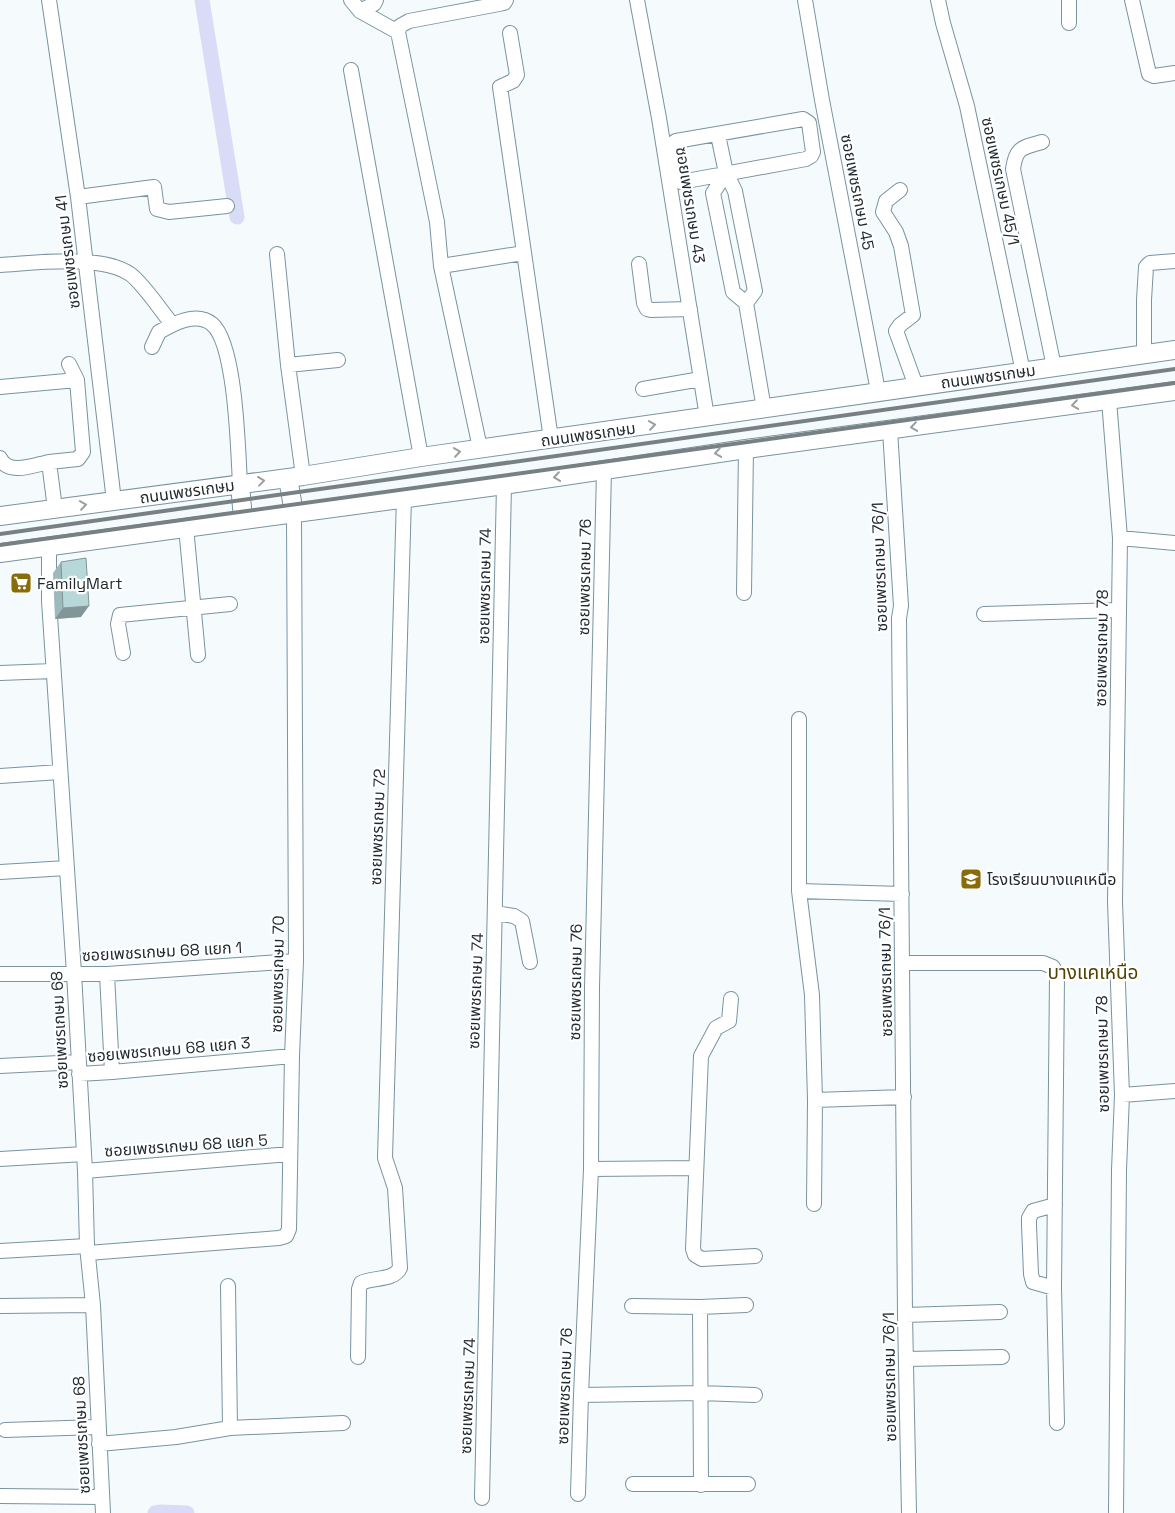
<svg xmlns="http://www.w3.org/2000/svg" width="1175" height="1513" font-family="'Space Grotesk','Noto Sans Thai',sans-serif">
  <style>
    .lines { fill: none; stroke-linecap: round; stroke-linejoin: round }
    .canal { stroke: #d9dcf6; stroke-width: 15 }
    .minor-casing { stroke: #7a939f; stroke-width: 16 }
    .major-casing { stroke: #7a939f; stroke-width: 20 }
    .minor { stroke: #fff; stroke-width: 14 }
    .major { stroke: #fff; stroke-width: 18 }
    .rail { stroke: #778083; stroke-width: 4 }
    .wall { fill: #9eb9bb }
    .shaded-wall { fill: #819698 }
    .building { fill: #b8d7d9; stroke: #819698 }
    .oneway { stroke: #9a9fa1 }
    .labels { text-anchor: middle; stroke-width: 4.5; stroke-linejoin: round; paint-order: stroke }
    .street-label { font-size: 16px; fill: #1f292e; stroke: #fff }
    .poi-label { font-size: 16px; fill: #1f292e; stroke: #fff; text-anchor: start }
    .quarter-label { font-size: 19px; fill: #534100; stroke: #fff }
  </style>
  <rect width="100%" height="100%" fill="#f5fbfd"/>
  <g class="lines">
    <path class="canal" d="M202,0l35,217
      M155,1513l6,-1 26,1"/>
    <g class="minor-casing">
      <path id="minor" d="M49,0l29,197 36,304
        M351,0l9,11 38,21
        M637,0l22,118 48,299
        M805,0l17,100 56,291
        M938,0l5,23 24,83 56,266
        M1069,0v23
        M1132,0l17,74 5,2 21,-3
        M360,11l14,-7 2,-4
        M510,33l7,42 -4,6 -13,6 51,352
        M351,70l70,387
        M803,119l6,4 4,29 -2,4 -5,3 -125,23 -3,-2 -5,-32v-5l3,-2z
        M718,135l8,38
        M1042,142c-20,6 -26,5 -29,27l41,198
        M726,173l9,18 20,100 -9,12 -13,-11 -20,-99z
        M900,190l-14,11 -3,11 13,20 5,14 12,69 -13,10 -4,6 20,55
        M78,197l76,-10 3,22 12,3 58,-6
        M277,254l11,111 15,111
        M639,264l5,39 3,6 4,1 39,-1
        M0,265c35,-2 101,-11 130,9 12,8 32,38 42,50
        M441,266l83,-13
        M746,303l18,106
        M152,347l7,-15c14,-8 37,-21 53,-8 24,20 26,127 28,160
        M1144,355v-55l2,-33 4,-4 25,-2
        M288,365l50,-5
        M0,387l77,-7
        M643,389l58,-10
        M1109,400l11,138 -5,364 7,193 -3,75 -3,343
        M890,430l11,176 -2,12 6,697 4,198
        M480,448l-39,-182 -4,-44 -39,-190 2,-6 9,-5 90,-17 5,-1 2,-3
        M0,458c8,18 34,7 49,4
        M55,509l-6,-47 29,-3 5,-7 -6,-72 -8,-16
        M186,527l12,128
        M1120,538l55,5
        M49,546v55l25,372 11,198 2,75 6,59 10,208
        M744,593l2,-144
        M984,614l135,-4
        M123,653l-5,-29 2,-9 110,-11
        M0,673l53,-2
        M799,719v172l13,104 3,105 -1,104
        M0,776l60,-4
        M0,872l67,-4
        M799,891l103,3
        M495,913l19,3 8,5 8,41
        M903,963h140l10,4 4,9 -3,312 3,135
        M0,974h107l189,-13
        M107,974l5,98
        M731,999l-2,22 -13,7 -15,28 -8,193 2,6 7,4 53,-3
        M0,1066l79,-4
        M79,1074l33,-2 180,-16
        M1122,1095l53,-4
        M815,1100l89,-3
        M0,1159l84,-5
        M591,1169l105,-1
        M85,1171l205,-17
        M0,1251l87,-5
        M88,1253l191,-15 7,-2 3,-7 3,-173 4,-95 -2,-448
        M1054,1288l-21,-6 -2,-8 -2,-49v-7l4,-7 22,-6
        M0,1306l93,-1
        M632,1306l68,1 46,-2
        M700,1307l1,178
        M905,1315l95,-3
        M358,1357l1,-68 2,-6c11,-6 33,-2 39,-15l-5,-80 -10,-30 19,-661
        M907,1359l95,-2
        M581,1395l119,-2 55,2
        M230,1428l113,-5
        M5,1430l93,-3
        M99,1444l77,-7 54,-9 -2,-142
        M633,1484h115
        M578,1494l3,-99 10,-226 1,-181 12,-518
        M0,1496l102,1
        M482,1498l22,-1013"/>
    </g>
    <g class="major-casing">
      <path id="major" d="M288,478l6,35
        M240,484l3,35
        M0,516l303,-40 118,-19 754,-107
        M0,553l504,-68 242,-36 429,-58"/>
    </g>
    <use href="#minor" class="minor"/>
    <use href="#major" class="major"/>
    <path class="rail" d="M0,534l1175,-165
      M0,545l1175,-162"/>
  </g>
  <path class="wall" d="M61,562l20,55 -26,2 -2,-46z"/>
  <path class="shaded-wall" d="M89,606l-8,11 -26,2 8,-11z"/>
  <path class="building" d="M86,558l3,48 -26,2 -2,-46z"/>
  <defs><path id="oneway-chevron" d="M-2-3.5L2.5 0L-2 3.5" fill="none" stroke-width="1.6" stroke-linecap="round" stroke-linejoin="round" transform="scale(1.25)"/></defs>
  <g class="oneway">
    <use href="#oneway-chevron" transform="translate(1075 405) rotate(172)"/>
    <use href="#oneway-chevron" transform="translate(652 425) rotate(-8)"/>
    <use href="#oneway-chevron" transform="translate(914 427) rotate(172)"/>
    <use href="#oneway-chevron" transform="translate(457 452) rotate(-8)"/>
    <use href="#oneway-chevron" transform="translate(718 453) rotate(171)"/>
    <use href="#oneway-chevron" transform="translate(557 477) rotate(172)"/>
    <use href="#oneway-chevron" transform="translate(261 481) rotate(-7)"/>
    <use href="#oneway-chevron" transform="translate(83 505) rotate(-8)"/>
  </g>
  <defs>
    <g id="supermarket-square" transform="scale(1.125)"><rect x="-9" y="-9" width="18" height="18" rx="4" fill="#876c09" stroke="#fff"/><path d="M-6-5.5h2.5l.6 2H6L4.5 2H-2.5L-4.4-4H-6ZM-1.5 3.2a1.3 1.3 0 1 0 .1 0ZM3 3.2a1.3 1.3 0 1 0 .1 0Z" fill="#fff"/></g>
    <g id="school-square" transform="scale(1.125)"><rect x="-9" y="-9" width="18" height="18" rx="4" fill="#876c09" stroke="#fff"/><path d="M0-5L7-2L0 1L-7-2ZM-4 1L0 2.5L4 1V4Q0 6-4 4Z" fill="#fff"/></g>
  </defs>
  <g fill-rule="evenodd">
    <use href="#supermarket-square" x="21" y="583"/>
    <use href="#school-square" x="971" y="879"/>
  </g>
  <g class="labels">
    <g class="street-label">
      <text transform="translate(1001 181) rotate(78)" y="6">ซอยเพชรเกษม 45/1</text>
      <text transform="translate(858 192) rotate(79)" y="6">ซอยเพชรเกษม 45</text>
      <text transform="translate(691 205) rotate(81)" y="6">ซอยเพชรเกษม 43</text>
      <text transform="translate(67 252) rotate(-97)" y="6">ซอยเพชรเกษม 41</text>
      <text transform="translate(988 376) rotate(-8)" y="6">ถนนเพชรเกษม</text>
      <text transform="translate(588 434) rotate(-8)" y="6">ถนนเพชรเกษม</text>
      <text transform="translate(187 491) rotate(-8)" y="6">ถนนเพชรเกษม</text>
      <text transform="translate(879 567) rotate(-92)" y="6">ซอยเพชรเกษม 76/1</text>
      <text transform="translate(584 577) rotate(-89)" y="6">ซอยเพชรเกษม 76</text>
      <text transform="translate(484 586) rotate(-89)" y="6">ซอยเพชรเกษม 74</text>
      <text transform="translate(1101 648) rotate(-89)" y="6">ซอยเพชรเกษม 78</text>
      <text transform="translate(377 827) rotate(-88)" y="6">ซอยเพชรเกษม 72</text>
      <text transform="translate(162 951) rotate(-3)" y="6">ซอยเพชรเกษม 68 แยก 1</text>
      <text transform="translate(885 972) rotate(-91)" y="6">ซอยเพชรเกษม 76/1</text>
      <text transform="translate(277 974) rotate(-89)" y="6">ซอยเพชรเกษม 70</text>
      <text transform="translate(575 982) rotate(-89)" y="6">ซอยเพชรเกษม 76</text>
      <text transform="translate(475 991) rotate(-88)" y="6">ซอยเพชรเกษม 74</text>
      <text transform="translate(59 1030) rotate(-93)" y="6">ซอยเพชรเกษม 68</text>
      <text transform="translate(169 1049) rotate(-5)" y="6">ซอยเพชรเกษม 68 แยก 3</text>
      <text transform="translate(1102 1054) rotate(-91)" y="6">ซอยเพชรเกษม 78</text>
      <text transform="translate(186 1145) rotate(-4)" y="6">ซอยเพชรเกษม 68 แยก 5</text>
      <text transform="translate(889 1377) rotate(-91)" y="6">ซอยเพชรเกษม 76/1</text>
      <text transform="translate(564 1386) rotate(-88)" y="6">ซอยเพชรเกษม 76</text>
      <text transform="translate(467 1396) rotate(-88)" y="6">ซอยเพชรเกษม 74</text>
      <text transform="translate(81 1435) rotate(-93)" y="6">ซอยเพชรเกษม 68</text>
    </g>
    <g class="poi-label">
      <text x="37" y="589">FamilyMart</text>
      <text x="987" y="885">โรงเรียนบางแคเหนือ</text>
    </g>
    <g class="quarter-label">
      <text x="1093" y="979">บางแคเหนือ</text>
    </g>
  </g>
</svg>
